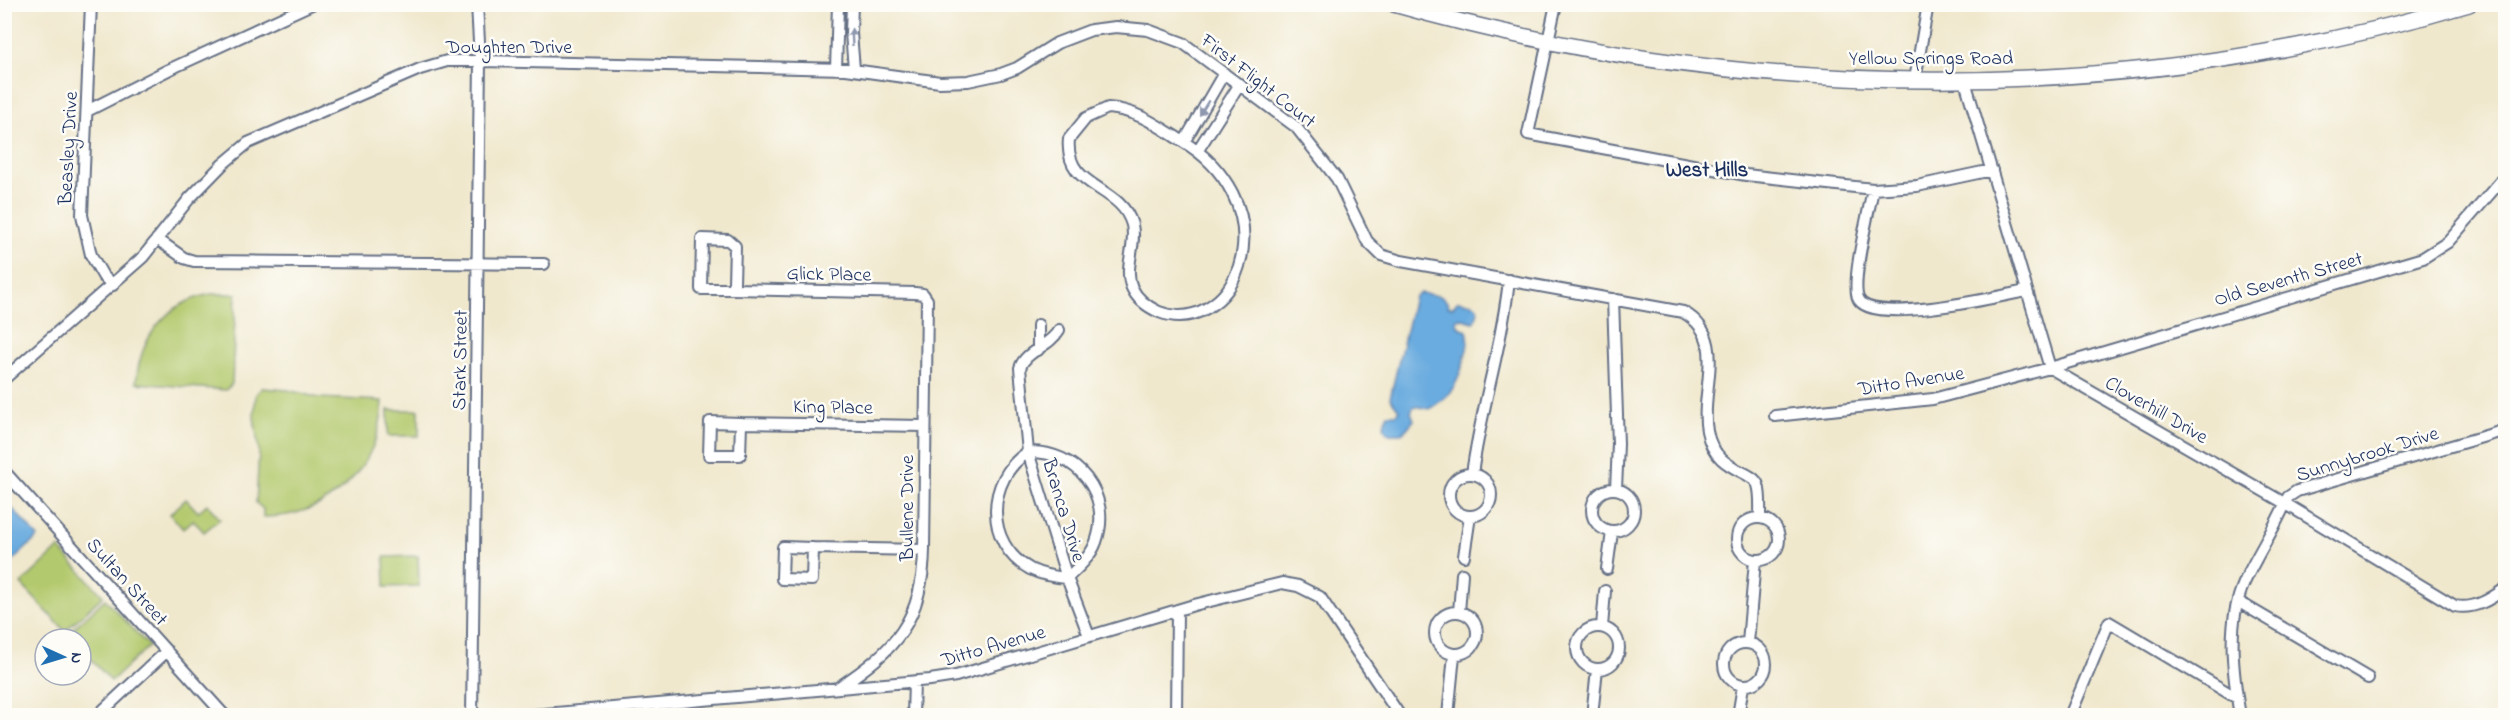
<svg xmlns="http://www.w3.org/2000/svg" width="2510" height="720" font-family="'Indie Flower',sans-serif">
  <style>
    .green { fill: #b3c96d; stroke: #677c66; stroke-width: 1.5 }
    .water { fill: #6bacdf; stroke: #436e9e; stroke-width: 1.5 }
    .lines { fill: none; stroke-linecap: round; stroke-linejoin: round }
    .minor-casing { stroke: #667085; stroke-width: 14 }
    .secondary-casing { stroke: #667085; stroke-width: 18 }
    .minor { stroke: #fff; stroke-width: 10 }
    .secondary { stroke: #fff; stroke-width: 15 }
    .oneway { fill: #8d97ae }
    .labels { text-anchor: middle; stroke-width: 5; stroke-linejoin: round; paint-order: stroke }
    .street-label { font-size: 20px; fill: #1b2f5e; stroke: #fdfcf7 }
    .neighbourhood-label { font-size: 21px; font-weight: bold; fill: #1b2f5e; stroke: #fdfcf7 }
  </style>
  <rect width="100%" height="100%" fill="#fdfcf7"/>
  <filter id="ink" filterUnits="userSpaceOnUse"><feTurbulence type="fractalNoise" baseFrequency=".0167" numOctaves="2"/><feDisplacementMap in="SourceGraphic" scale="12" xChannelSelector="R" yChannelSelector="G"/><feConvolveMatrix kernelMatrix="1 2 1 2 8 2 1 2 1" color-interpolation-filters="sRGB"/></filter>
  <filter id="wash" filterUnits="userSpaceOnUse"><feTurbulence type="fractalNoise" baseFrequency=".008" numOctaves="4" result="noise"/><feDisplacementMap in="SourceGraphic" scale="24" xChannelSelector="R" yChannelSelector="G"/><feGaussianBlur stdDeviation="1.35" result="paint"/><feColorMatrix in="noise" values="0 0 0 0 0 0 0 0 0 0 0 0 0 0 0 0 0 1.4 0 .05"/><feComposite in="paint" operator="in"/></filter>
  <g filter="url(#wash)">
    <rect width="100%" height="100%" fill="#f0e8cd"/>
    <path class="green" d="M211,294h25l-4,90 -6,6 -90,-7c4,-46 29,-80 75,-89z
      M262,388l26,2 31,8 64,3c-4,67 -52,116 -120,116v-8l-7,-6 3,-52 -5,-34 2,-23z
      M388,410h31v26h-31z
      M186,499l12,13 9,-8 13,15 -16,13 -11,-12 -10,9 -13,-15z
      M59,548l44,48 -38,35 -44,-47z
      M418,556l1,30 -34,1 -1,-30z
      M105,599l44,47 -38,35 -30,-32v-10h-9l-5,-5z"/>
    <path class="water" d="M1420,293l20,3 7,6 1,5h5l5,-6c13,3 27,0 16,21l-15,-4 -3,2 2,6 9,5c5,11 -8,50 -16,60 -6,8 -14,13 -22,18l-15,-3 -3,6 3,8 -11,13h-14c-7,-3 -5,-13 -1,-19h8l3,-4 -9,-12 24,-101z
      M10,506l28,31 -31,29 -3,-3 1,-52z"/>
  </g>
  <g filter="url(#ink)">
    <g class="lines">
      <g class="minor-casing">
        <path id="minor" d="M91,4l-9,211 9,40 12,21 10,9
          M852,4l-1,29 3,36
          M1556,4l-28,130 218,41 127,14 44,-3 75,-16
          M836,69l2,-65
          M1915,80l13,-76
          M1965,81l85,287 236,136 169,102c19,4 36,-7 51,-18
          M1108,108c29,2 50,18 74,33 43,25 73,74 57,125 -6,19 -15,32 -32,42 -15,9 -32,10 -48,4 -11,-5 -22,-13 -27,-24 -9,-20 5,-42 0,-63 -11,-41 -68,-35 -63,-86l17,-21z
          M87,111l81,-41 144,-66
          M1184,142l40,-69
          M1198,150l42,-66
          M1873,189c-4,22 -22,91 -15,109 11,29 143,-2 168,-7
          M157,239l27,19 10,3 350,3
          M702,239l26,1 7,6 -1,37 -3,6h-30z
          M731,289l184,4 8,1 4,6 -3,250c-1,70 -29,100 -85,137
          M1613,299l5,145 -2,45
          M1038,325v25
          M1059,330c-10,17 -34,21 -39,38l8,84 39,126 22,58
          M4,379l139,-122 46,-58 34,-35 25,-21 172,-74 27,-8h33l366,8 94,13 28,-1 33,-7 16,-6 40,-25 34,-13 25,-3 32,3 35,13 113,84 41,52 30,62 14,14 20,6 282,51c47,26 16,78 24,119 8,42 46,38 51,54 3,9 2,22 2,32
          M1775,416l158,-17 117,-31 373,-110 25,-16 58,-67
          M710,422l31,1 -1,32h-31z
          M741,423l184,3
          M1028,452c49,-2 85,43 68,90 -5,14 -18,26 -29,36 -13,-1 -25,-3 -37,-9 -46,-25 -44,-90 -2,-117z
          M4,471l221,245
          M1472,474c9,-66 30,-128 37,-194
          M1449 495a21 21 0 1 1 42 0a21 21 0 1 1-42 0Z
          M1592 510a21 21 0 1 1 42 0a21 21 0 1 1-42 0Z
          M1737 539a21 21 0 1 1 42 0a21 21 0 1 1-42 0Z
          M783,547l30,1 -1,32 -30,-1z
          M813,548l111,2
          M1464,556l6,-40
          M1607,569l5,-37
          M2239,602l129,76
          M1435 633a21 21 0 1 1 42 0a21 21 0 1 1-42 0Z
          M1459,612l3,-38
          M1602,627l3,-36
          M1577 648a21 21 0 1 1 42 0a21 21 0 1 1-42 0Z
          M1724 664a21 21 0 1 1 42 0a21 21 0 1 1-42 0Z
          M1748,643l7,-83
          M97,716l70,-65
          M472,716l8,-655 -3,-57
          M522,716l408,-36 26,-4 238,-71 88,-22 16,3 22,11 80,119
          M913,716l1,-34
          M1176,716l1,-106
          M1448,716l6,-61
          M1592,716l5,-47
          M1738,716l5,-30
          M2070,716l39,-94 128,76
          M2240,716c-7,-42 -14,-93 4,-133 13,-29 32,-56 44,-86l9,-6 209,-61"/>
      </g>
      <g class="secondary-casing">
        <path id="secondary" d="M1394,4c347,99 728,104 1075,0"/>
      </g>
      <use href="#minor" class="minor"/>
      <use href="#secondary" class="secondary"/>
    </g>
    <defs><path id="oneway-solid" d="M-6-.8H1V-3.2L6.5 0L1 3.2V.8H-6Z" transform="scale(1.5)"/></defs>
    <g class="oneway">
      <use href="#oneway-solid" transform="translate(852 37) rotate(-93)"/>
      <use href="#oneway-solid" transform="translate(1204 108) rotate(121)"/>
    </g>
  </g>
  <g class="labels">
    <g class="street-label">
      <text x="509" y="53">Doughten Drive</text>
      <text x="1931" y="64">Yellow Springs Road</text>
      <text transform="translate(1259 80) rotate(38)" y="7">First Flight Court</text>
      <text transform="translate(67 148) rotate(-87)" y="7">Beasley Drive</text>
      <text transform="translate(829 273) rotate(1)" y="7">Glick Place</text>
      <text transform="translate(2288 278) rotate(-16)" y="7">Old Seventh Street</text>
      <text transform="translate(459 360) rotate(-89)" y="7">Stark Street</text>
      <text transform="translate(1911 380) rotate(-9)" y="7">Ditto Avenue</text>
      <text transform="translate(833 406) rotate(1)" y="7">King Place</text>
      <text transform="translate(2157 409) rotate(30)" y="7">Cloverhill Drive</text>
      <text transform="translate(2367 453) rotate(-17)" y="7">Sunnybrook Drive</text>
      <text transform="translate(906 508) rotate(-90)" y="7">Bullene Drive</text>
      <text transform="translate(1065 510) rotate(73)" y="7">Branca Drive</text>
      <text transform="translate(128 581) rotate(48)" y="7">Sultan Street</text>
      <text transform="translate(993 645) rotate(-16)" y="7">Ditto Avenue</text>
    </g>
    <g class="neighbourhood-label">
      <text x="1707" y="176">West Hills</text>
    </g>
  </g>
  <rect width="2510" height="720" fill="none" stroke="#fdfcf7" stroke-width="24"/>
  <g transform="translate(63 657) rotate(94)"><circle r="28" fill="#fdfcf7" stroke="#a3aaba" stroke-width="1.5"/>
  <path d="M0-4.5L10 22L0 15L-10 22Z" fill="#1f6fb2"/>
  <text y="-9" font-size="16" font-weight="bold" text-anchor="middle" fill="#1b2f5e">N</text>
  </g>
</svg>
